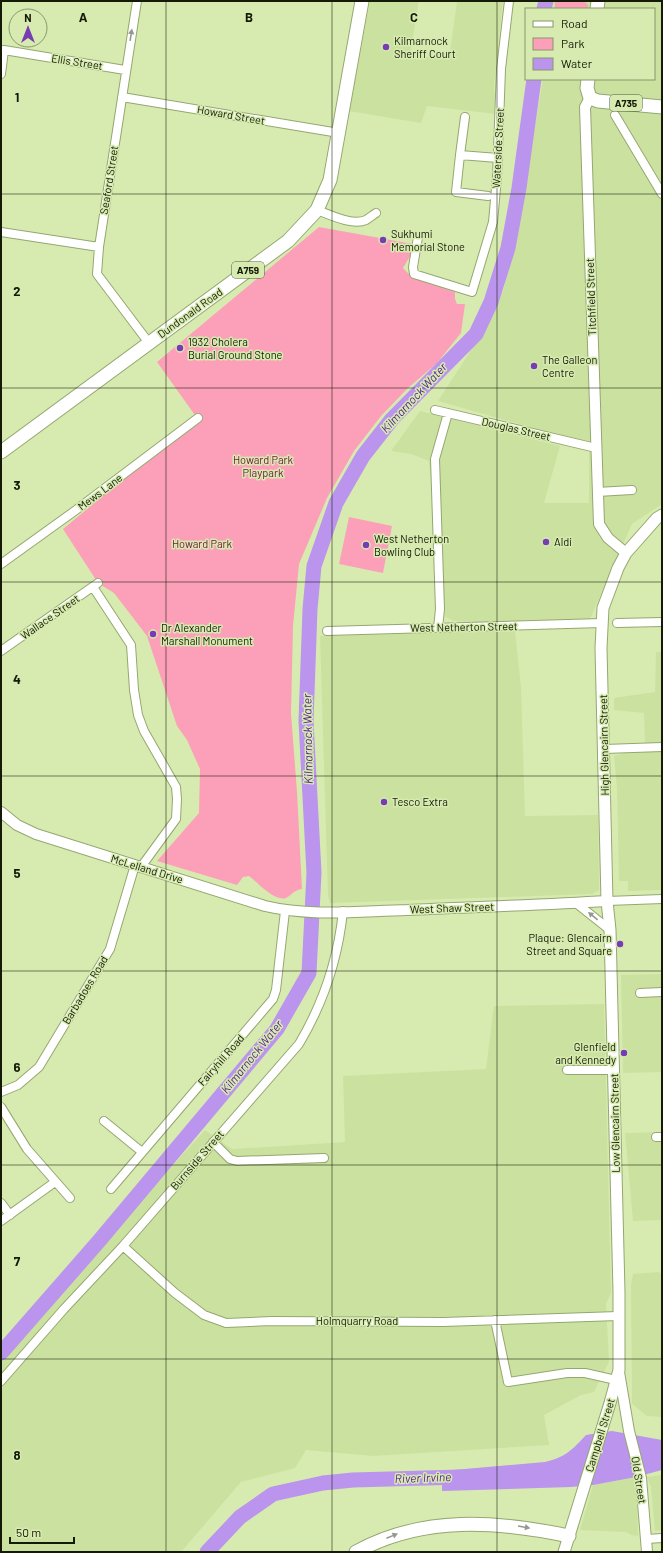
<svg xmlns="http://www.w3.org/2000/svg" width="663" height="1553" font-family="Barlow,sans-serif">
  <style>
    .built { fill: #cbe1a0 }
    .green { fill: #fba0b8 }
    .water { fill: #ba94ed }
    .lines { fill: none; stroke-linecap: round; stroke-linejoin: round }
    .river { stroke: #ba94ed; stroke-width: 15 }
    .minor-casing { stroke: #95a770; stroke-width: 10 }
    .tertiary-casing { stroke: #95a770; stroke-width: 12 }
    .secondary-casing { stroke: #95a770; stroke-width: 13 }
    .primary-casing { stroke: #95a770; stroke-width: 15 }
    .minor { stroke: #fff; stroke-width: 8 }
    .tertiary { stroke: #fff; stroke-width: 10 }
    .secondary { stroke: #fff; stroke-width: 11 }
    .primary { stroke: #fff; stroke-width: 13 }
    .oneway { fill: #95988e }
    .grid { fill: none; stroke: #141a05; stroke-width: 1; stroke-opacity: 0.55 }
    .poi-dot { fill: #773cb2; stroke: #d7ebb1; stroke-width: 1.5 }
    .labels { text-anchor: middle; stroke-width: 3; stroke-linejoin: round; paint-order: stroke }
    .shield { fill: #d7ebb1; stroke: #4e5939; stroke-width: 1 }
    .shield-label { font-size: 10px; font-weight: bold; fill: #141a05 }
    .poi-label { font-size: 11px; fill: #141a05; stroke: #d7ebb1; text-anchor: start }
    .street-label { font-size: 11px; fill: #141a05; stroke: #d7ebb1 }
    .park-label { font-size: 11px; fill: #701338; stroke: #d7ebb1 }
    .water-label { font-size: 12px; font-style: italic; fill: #59238b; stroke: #d7ebb1 }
    .grid-label { font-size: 13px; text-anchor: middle; font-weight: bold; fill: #141a05; stroke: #d7ebb1; stroke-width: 3; stroke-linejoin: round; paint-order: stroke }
  </style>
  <rect width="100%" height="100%" fill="#d7ebb1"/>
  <path class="built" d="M370,1h49l-9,53 39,6 8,-59h46l-9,84 2,29 -69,-8 -6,17 -72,-12z
    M554,1h108v503l-30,20 -42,95 -96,4 -39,-2 -10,-4 -16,-156 -18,-7 -20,-3 29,-40 140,35 -16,57h45v-62l-31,-6 -120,-34 50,-77 16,-36 19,-90 20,-119h111v-70h-101z
    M515,631l6,56 4,129 73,-1 1,75 -7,4 -262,9 -2,-7 -8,-260z
    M656,652h6v238l-34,1v-10h-9l-2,-93 -3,-32 31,-9 -1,-34 -30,-3v-12l41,-6z
    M662,974v98l-39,1 -2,-98z
    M604,1004l7,289 -5,11 3,58 -15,30 -13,3 -37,20 5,30 -176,11 -67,-6 -11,18 -54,14 -60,70h-180v-198l204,-224 27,19 113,-7 -2,-66 143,-7 8,-63z
    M662,1132v88l-29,1 -8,-88z
    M659,1272l3,3v142l-15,-1 -15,-12 -1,-119 2,-11z
    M662,1475v55l-7,1 -4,-44 -4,-10z
    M636,1477l2,59 -7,-1 -5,-3 -46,-2 13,-45z"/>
  <path class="green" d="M555,1h29l4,4v4h-33z
    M319,227l94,17 -1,9 -9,15 9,9 43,15v7l2,5h8l-4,29 -24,30 -29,25 -27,28 -27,35 -27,47 -28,66 -6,62 -2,87 6,79 5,97c-8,1 -10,6 -16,9 -11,4 -29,-16 -37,-22l-6,1 -6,8 -80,-24 42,-48 1,-44 -13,-29 -10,-14 -30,-90 -33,-43 -16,-10 -35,-54 134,-111 -40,-56z
    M349,517l43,9 -9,47 -44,-9z"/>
  <path class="water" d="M612,1431l50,9v30l-26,7 -43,8 -22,2 -129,4v-20l103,-9c21,-5 27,-12 41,-27z"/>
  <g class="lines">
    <path class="river" d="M544,9l2,-8
      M1,1353l98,-112 178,-212 32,-56 5,-100 -8,-152 4,-112 4,-43 22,-63 27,-47 29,-37 84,-85 15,-32 17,-54 11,-60 15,-109
      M207,1552l33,-35 33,-23 50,-11 30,-3 109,-3"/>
    <g class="minor-casing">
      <path id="minor" d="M137,1l-38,246 -2,27 52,69
        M1,74l3,-24 121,20
        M122,97l217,36
        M615,115l47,79
        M460,155l5,-38
        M488,196l-32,-4 4,-37 38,3
        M317,210c13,5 36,16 49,10 3,-2 7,-5 10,-7
        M1,232l98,15
        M418,237l-5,30 1,7 58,18 21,-70 4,-45 4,-108 8,-68
        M435,410l161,38
        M597,492l35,-2
        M1,564l75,-54 122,-92
        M93,587l38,58 3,45 4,25 6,16 32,56 1,12 -1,20 -35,48
        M617,623l45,-1
        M438,628l2,-19 -5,-150 13,-46
        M327,631l275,-8
        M1,651l97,-68
        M604,749l58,-2
        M607,901l55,-2
        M576,903l34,27
        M640,993l22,-1
        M567,1070h47
        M1,1092l17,-7 21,-18 71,-118 25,-84
        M1,1107l26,42 43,49
        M104,1121l38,31
        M656,1137h6
        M213,1142l17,17 7,2 87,-3
        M111,1189l162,-190 3,-9 9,-79
        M1,1203l9,12
        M1,1221l54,-39
        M123,1246l52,47 29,22 22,8 46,-2 171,1 175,-6
        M495,1320l13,62 59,-9h18l31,7
        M1,1381l63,-72 59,-63 176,-202c25,-42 39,-84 44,-133
        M647,1539l15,-1"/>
    </g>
    <g class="tertiary-casing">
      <path id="tertiary" d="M590,98l-5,9 14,417 9,14 18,15
        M1,812l16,13 19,9 229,72c46,11 95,5 142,4 67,-3 134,-5 200,-9
        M619,1372l10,59 12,47 6,74"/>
    </g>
    <g class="secondary-casing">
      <path id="secondary" d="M564,1552l46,-149 9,-33v-78l-9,-362 -3,-29 -6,-253 2,-40 15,-40 8,-15 31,-35 5,-3"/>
    </g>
    <g class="primary-casing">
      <path id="primary" d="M597,9l1,-8
        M588,79l-1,9 3,10 8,3 64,6
        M1,452l287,-211 29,-31 13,-30 32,-179
        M356,1552c67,-37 141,-31 213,-16"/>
    </g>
    <use href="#minor" class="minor"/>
    <use href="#tertiary" class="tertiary"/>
    <use href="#secondary" class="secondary"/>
    <use href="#primary" class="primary"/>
  </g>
  <defs><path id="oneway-solid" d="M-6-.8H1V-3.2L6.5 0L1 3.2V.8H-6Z"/></defs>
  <g class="oneway">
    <use href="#oneway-solid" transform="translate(131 35) rotate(-81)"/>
    <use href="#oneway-solid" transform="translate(593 916) rotate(-141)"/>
    <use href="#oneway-solid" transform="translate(524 1527) rotate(10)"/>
    <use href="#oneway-solid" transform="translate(392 1536) rotate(-22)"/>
  </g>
  <path class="grid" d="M166,1v1551M332,1v1551M497,1v1551M1,194h661M1,388h661M1,582h661M1,776h661M1,971h661M1,1165h661M1,1359h661"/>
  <g class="poi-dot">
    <circle cx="386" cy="47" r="4"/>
    <circle cx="383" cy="240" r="4"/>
    <circle cx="180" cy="348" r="4"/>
    <circle cx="534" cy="366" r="4"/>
    <circle cx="546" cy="542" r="4"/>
    <circle cx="366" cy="545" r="4"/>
    <circle cx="153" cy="634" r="4"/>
    <circle cx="384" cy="802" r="4"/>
    <circle cx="620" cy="944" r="4"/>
    <circle cx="624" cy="1053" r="4"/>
  </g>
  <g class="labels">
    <g class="shield">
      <rect x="610" y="95" width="32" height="16" rx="3"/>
      <rect x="232" y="262" width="32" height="16" rx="3"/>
    </g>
    <g class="shield-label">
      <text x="626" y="107">A735</text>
      <text x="248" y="274">A759</text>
    </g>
    <g class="poi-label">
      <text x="394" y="45">Kilmarnock<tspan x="394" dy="13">Sheriff Court</tspan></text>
      <text x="391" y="238">Sukhumi<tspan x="391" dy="13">Memorial Stone</tspan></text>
      <text x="188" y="346">1932 Cholera<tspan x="188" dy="13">Burial Ground Stone</tspan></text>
      <text x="542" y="364">The Galleon<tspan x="542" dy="13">Centre</tspan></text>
      <text x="374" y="543">West Netherton<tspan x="374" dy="13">Bowling Club</tspan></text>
      <text x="554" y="546">Aldi</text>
      <text x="161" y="632">Dr Alexander<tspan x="161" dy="13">Marshall Monument</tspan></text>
      <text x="392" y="806">Tesco Extra</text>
      <text x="612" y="942" text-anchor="end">Plaque: Glencairn<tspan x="612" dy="13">Street and Square</tspan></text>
      <text x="616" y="1051" text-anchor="end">Glenfield<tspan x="616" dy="13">and Kennedy</tspan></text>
    </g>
    <g class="street-label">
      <text transform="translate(77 62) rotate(9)" y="4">Ellis Street</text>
      <text transform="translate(231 115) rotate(10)" y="4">Howard Street</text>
      <text transform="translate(498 148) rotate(-87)" y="4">Waterside Street</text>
      <text transform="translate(109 180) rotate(-81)" y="4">Seaford Street</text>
      <text transform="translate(591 297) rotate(-92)" y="4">Titchfield Street</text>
      <text transform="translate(190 313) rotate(-36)" y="4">Dundonald Road</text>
      <text transform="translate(516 429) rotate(13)" y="4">Douglas Street</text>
      <text transform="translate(100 492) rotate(-37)" y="4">Mews Lane</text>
      <text transform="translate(50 617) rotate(-35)" y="4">Wallace Street</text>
      <text transform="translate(464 627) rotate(-1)" y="4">West Netherton Street</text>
      <text transform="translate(604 745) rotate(-91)" y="4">High Glencairn Street</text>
      <text transform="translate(147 869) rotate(17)" y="4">McLelland Drive</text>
      <text transform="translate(452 908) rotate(-2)" y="4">West Shaw Street</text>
      <text transform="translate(85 990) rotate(-59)" y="4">Barbadoes Road</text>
      <text transform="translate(221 1060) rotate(-49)" y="4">Fairyhill Road</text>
      <text transform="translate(615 1123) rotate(-91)" y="4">Low Glencairn Street</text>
      <text transform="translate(197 1160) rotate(-49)" y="4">Burnside Street</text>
      <text x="357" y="1325">Holmquarry Road</text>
      <text transform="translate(600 1435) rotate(-73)" y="4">Campbell Street</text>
      <text transform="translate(639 1480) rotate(81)" y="4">Old Street</text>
    </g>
    <g class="park-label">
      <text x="263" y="464">Howard Park<tspan x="263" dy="13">Playpark</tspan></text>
      <text x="202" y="548">Howard Park</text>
    </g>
    <g class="water-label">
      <text transform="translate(414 398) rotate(-47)" y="4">Kilmarnock Water</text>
      <text transform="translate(308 739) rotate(-91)" y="4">Kilmarnock Water</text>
      <text transform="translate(252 1057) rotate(-51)" y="4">Kilmarnock Water</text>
      <text transform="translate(423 1478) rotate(-2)" y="4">River Irvine</text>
    </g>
  </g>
  <g class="grid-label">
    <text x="83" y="22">A</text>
    <text x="249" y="22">B</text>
    <text x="414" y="22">C</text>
    <text x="17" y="102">1</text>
    <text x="17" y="296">2</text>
    <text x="17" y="490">3</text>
    <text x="17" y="684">4</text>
    <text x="17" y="878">5</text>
    <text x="17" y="1072">6</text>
    <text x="17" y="1266">7</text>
    <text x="17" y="1460">8</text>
  </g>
  <rect width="663" height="1553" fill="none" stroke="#141a05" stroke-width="4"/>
  <rect x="525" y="8" width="130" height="72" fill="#d7ebb1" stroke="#89976c"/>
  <rect x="533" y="21" width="20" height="6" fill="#ffffff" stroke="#89976c"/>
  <text x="561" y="28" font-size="12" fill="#141a05">Road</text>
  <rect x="533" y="38" width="20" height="12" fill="#fba0b8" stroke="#89976c"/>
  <text x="561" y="48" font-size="12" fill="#141a05">Park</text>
  <rect x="533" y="58" width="20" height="12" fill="#ba94ed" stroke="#89976c"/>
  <text x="561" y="68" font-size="12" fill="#141a05">Water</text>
  <g transform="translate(28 28)"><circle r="19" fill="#d7ebb1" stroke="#89976c"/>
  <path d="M0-3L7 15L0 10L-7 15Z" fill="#773cb2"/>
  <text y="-6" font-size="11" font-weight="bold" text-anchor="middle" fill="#141a05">N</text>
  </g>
  <path d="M10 1537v6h64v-6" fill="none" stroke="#141a05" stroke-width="2"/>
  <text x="16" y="1537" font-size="12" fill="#141a05" stroke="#d7ebb1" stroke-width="3" paint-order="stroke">50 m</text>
</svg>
